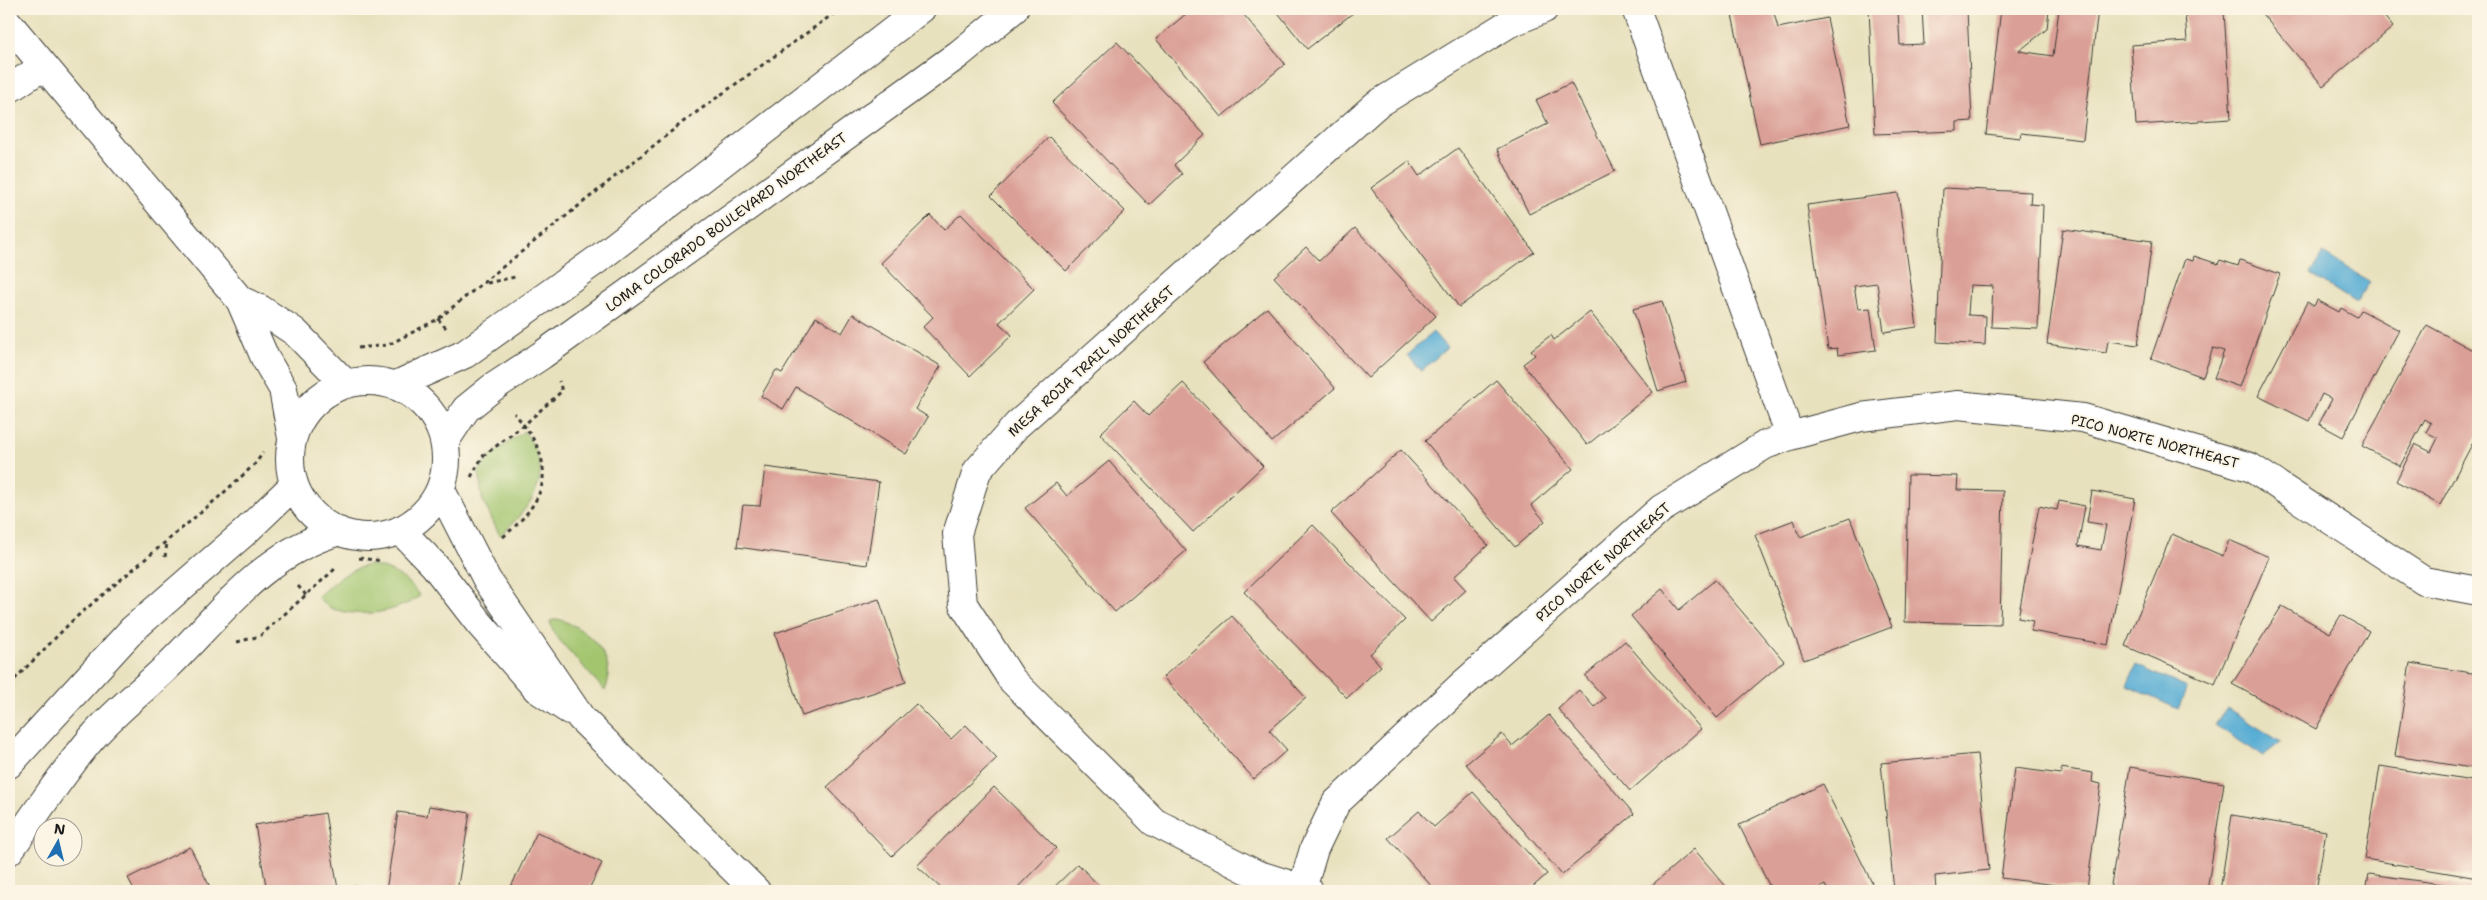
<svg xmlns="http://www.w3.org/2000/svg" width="2487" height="900" font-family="'Shantell Sans',sans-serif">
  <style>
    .green { fill: #a2c56e; stroke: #5f7045 }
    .water { fill: #58add4; stroke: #3a6478 }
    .building { fill: #da9f96 }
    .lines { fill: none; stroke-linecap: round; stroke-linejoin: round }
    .minor-casing { stroke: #3b3a34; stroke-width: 30 }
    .path { stroke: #3b3a34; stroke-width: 3; stroke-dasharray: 4 4; stroke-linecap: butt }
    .minor { stroke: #fff; stroke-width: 28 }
    .labels { text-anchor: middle; stroke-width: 4; stroke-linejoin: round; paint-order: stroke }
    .street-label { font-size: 14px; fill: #1c1c1c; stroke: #fcf5e5 }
  </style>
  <rect width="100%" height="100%" fill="#fcf5e5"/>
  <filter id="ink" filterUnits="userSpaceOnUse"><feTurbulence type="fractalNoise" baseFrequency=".02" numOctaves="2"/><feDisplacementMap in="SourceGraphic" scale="10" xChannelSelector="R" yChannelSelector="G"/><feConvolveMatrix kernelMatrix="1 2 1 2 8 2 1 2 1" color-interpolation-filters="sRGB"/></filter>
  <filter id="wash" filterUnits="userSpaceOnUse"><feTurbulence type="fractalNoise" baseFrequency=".0096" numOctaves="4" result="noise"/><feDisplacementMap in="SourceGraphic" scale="20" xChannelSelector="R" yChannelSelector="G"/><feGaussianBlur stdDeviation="1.12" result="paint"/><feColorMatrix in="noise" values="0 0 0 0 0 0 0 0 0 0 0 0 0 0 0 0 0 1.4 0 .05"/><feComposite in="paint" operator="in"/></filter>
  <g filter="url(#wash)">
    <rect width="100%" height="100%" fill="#e8e1be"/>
    <path class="green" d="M524,431c33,44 10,72 -24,105l-18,-37 -3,-28 12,-16z
      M368,565c23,3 38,12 52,31 -24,17 -59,22 -87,13 -6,-2 -12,-8 -16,-12 16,-14 29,-27 51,-32z
      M558,619c30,9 61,39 47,72l-51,-57 -4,-13z"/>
    <path class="water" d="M2323,253l47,29 -14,21 -46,-29z
      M1433,332l14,16 -26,23 -14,-16z
      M2136,665l51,23 -9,21 -51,-23z
      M2227,708l54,34 -18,14 -48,-31z"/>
    <g id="blocks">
      <path class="building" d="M1184,9h55l46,55 -64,53 -65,-78 31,-26z
        M1275,9h83l-51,40z
        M1734,9h39l5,19 49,-10 23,107 -90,19 -29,-134z
        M1869,9h41v2h-12l2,34 24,-1 -2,-35h45l5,112 -15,1v9l-82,3z
        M2001,9h48l-2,20 -28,22 34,5 6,-47h39l-15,131 -62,-7 -1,5 -34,-4z
        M2258,9h120l15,18 -70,59z
        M2224,11l7,108 -95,6 -5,-80 56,-4 -2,-27z
        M1117,42l88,93 -31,30 8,9 -33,31 -97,-102z
        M1571,83l44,88 -86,43 -32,-65 51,-25 -12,-24z
        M1049,137l76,74 -59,60 -75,-75z
        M1458,148l76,104 -75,55 -88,-119 38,-27 10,15z
        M1943,188l88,4 -1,12 13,1 -5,124 -47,-2 2,-41 -23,-1 -2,30 18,1 -1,29 -48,-3z
        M1898,193l19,134 -33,5 -7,-49 -23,3 4,23 12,-1 6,42 -38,5 -1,-7 -9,1 -21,-144z
        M961,214l73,75 -35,34 13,12 -42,41 -47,-49 10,-10 -52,-54 49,-48 14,15z
        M1355,228l81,88 -68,62 -94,-101 32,-30 13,14z
        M2063,229l89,12 -14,104 -30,-4 -2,12 -59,-9z
        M2194,256l24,8 2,-4 18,6 2,-6 40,14 -40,113 -26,-9 10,-27 -11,-3 -10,29 -52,-19 34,-99 8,2z
        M2317,300l22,12 2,-4 16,9 4,-7 38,20 -56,107 -24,-13 13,-25 -10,-5 -13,27 -51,-25 49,-94 7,4z
        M1662,301l24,81 -28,9 -25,-82z
        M1267,308l68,80 -63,54 -69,-80z
        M1590,312l63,80 -66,53 -64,-81 12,-9 -4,-5 20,-15 3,5z
        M853,314l88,52 -26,43 13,8 -22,37 -110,-67 -13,22 -22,-13 15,-26 6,3 34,-56 26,16z
        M2427,325l51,28v80l-38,72 -44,-24 19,-37 16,8 7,-14 -12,-6 5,-9 -6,-4 -25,47 -38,-20z
        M1496,380l77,89 -42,36 14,16 -30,26 -90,-106z
        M1183,383l80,83 -70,66 -93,-98 34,-33 14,15z
        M1401,450l87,95 -34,32 12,13 -35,32 -100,-109z
        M1109,461l77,90 -71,61 -90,-104 31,-25 11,13z
        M765,467l114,15 -12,83 -130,-18 6,-42 17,1z
        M1908,475l50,1 -1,14 46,1 -3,133 -95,-2z
        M2092,491l43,8 -27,146 -77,-14 2,-10 -15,-3 21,-112 18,4 2,-9 26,5 -7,40 23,4 5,-25 -19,-3z
        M1850,518l42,109 -88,33 -49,-125 39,-15 6,17z
        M1313,525l92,95 -35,34 11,12 -34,32 -103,-106z
        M2172,534l51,22 6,-16 40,17 -54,127 -90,-38z
        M1715,580l69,81 -67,57 -86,-102 31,-27 17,21z
        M879,599l27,83 -104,34 -27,-83z
        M2282,606l48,27 11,-18 28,16 -53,98 -84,-45z
        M1232,616l74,82 -37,32 18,20 -33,29 -91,-102z
        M1625,641l76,88 -71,62 -72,-82 21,-19 15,17 11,-9 -20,-22z
        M2410,663l68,11v95l-83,-13z
        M916,704l35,35 15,-14 31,33 -105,98 -65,-69z
        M1549,715l85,99 -72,61 -96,-111 36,-30 10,12z
        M1977,754l12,116 -54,6 1,15h-42l-13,-128z
        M2380,766l98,16v96l-113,-19z
        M2130,767l94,16 -17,108h-97z
        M2015,768l46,6v-6l32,5 -1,9 9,2 -14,105 -86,-11z
        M1823,784l51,103 -9,4h-37l-3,-6 -5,3 2,3h-50l-33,-66z
        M994,787l62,61 -42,43h-70l-27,-25z
        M1473,792l74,82 -19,17h-92l-48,-53 31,-27 15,16z
        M429,806l41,7 -13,78h-71l12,-79 29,4z
        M325,813l13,76 19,-3 1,5h-91l-12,-66z
        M2232,815l94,16 -10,60h-96z
        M537,832l65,31 -14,28h-79z
        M190,847l22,44h-77l-7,-13z
        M1694,849l36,42h-85z
        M1078,864l26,27h-54z
        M2369,874l109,15v2h-112z"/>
    </g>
  </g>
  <g filter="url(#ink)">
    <use href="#blocks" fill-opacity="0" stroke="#3b3a34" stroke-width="1"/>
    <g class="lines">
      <g class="minor-casing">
        <path id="minor" d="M1636,9l154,427
          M9,24l231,276 25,58 18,31 9,49
          M9,89l35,-23
          M240,300l20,9 35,23 50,51
          M290 459a78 78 0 1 1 156 0a78 78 0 1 1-156 0Z
          M396,385l69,-31 133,-95 323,-250
          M445,441l21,-32 26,-21 50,-33 417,-301 55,-45
          M441,490l46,90 94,138 175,173
          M400,530l34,35 45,58 58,66 32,21
          M9,764l124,-135 112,-97 49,-47
          M9,851c27,-37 53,-78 83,-113 25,-29 58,-53 85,-81 50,-51 90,-105 162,-126
          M1302,889l12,-40 22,-46 126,-118 199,-176 104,-64 25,-9 71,-19 97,-12 125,13 167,49 174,114 54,10
          M1309,891l-53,-17 -102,-52 -142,-142 -49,-76 -6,-70 20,-63 40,-46 359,-320 132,-81 36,-15"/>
      </g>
      <path class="path" d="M487,283l28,-6
        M438,319l8,9
        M358,348l30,-3 50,-26 245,-197 157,-113
        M471,477l12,-21 41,-31 38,-34 -3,-10
        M503,537c49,-41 54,-75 11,-124
        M165,557l2,-14
        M359,558l23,3
        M298,586l8,9
        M237,642l23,-6 75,-67
        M9,685l65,-66 145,-122 36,-33 8,-11"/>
      <use href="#minor" class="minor"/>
    </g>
  </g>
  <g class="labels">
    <g class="street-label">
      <text transform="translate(726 222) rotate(-36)" y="5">LOMA COLORADO BOULEVARD NORTHEAST</text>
      <text transform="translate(1091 361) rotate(-42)" y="5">MESA ROJA TRAIL NORTHEAST</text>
      <text transform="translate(2155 441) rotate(15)" y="5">PICO NORTE NORTHEAST</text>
      <text transform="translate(1603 562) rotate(-41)" y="5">PICO NORTE NORTHEAST</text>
    </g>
  </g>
  <rect width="2487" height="900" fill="none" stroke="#fcf5e5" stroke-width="30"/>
  <g transform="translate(58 842) rotate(8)"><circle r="24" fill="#fcf5e5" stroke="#a29e95"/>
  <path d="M0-4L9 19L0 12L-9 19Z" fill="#1f6fb2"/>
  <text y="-8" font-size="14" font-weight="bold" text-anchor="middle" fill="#1c1c1c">N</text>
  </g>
</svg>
